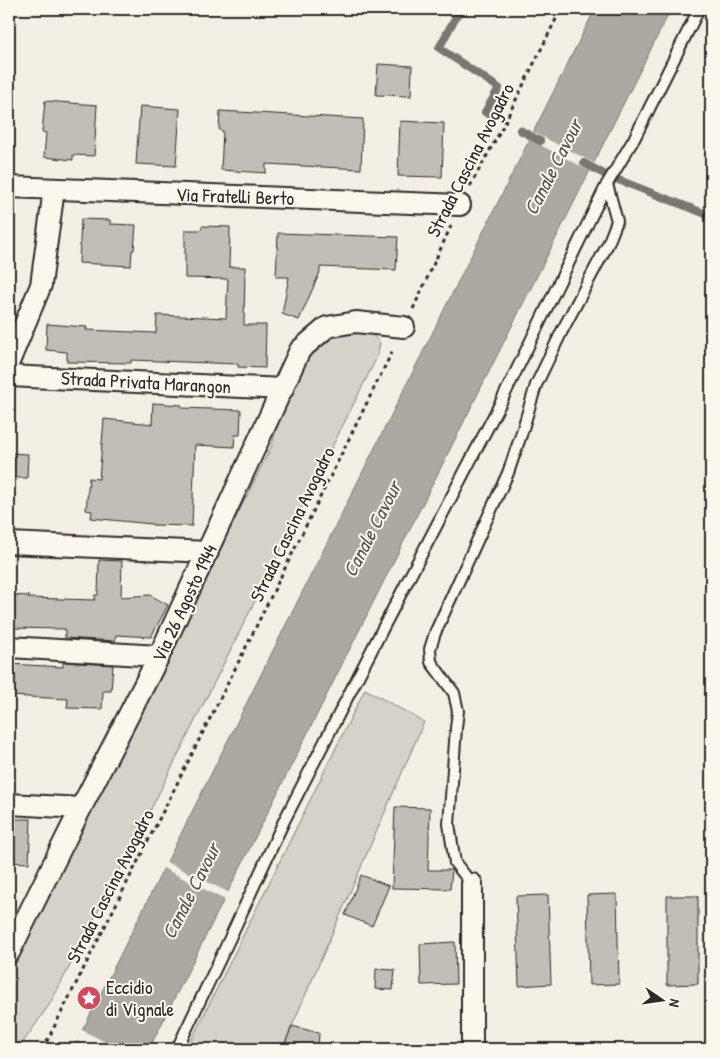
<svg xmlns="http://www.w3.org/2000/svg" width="720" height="1058" font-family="'Patrick Hand',sans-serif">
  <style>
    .green { fill: #d5d2c9; stroke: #807e7a }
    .water { fill: #aca9a2; stroke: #787772 }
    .pier { fill: #f3efe4 }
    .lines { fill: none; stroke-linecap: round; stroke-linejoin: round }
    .stream { stroke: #787772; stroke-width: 8 }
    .building { fill: #c0beb6; stroke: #2b2b2b }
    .lane-casing { stroke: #2b2b2b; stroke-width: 14 }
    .street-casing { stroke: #2b2b2b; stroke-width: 24 }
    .path { stroke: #2b2b2b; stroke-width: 3; stroke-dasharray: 4 4; stroke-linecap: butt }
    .lane { stroke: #fbf7ec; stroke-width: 10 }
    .street { stroke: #fbf7ec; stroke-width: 20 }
    .labels { text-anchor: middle; stroke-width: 4; stroke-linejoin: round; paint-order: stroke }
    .street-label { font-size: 19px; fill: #2b2b2b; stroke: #fbf7ec }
    .poi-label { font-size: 19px; fill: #2b2b2b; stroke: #fbf7ec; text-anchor: start }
    .water-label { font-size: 20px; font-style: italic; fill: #585755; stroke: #fbf7ec }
  </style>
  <rect width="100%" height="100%" fill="#f3efe4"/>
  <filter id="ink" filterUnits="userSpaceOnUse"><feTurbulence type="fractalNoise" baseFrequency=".02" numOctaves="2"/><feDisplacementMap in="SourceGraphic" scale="10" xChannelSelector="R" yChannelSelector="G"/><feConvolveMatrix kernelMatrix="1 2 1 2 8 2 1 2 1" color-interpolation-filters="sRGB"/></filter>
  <g filter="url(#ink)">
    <path class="green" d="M357,329l13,3 10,11 -3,14 -234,468 -92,177 -31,45 -11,1v-74l263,-529 10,-40 26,-49 11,-14 22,-10z
      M365,689l59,33 -142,327h-95z"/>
    <path class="water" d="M595,9h76l-522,1040h-76z"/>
    <path class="pier" d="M531,131l65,33 -4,8 -65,-34z
      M164,861l66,32 -3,8 -66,-34z
      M80,1029l39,20h-26l-18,-9z"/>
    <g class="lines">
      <path class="stream" d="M460,9l-21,39 60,40 -14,24 8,5
        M520,130l20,11
        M584,163l20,11
        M616,179l95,37"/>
    </g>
    <path class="building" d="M378,64l34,2 -1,30 -35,-1z
      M45,101l52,4 -3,51 -21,-1v5l-29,-3 2,-24 -4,-1z
      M140,106l40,3 -4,57 -40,-2z
      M220,111l143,8 -2,50 -95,-5v9l-45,-3 2,-39 -4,-1z
      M400,121l44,2 -2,54 -44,-1z
      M81,219l29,1v4l26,1 -2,25h-2l-1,16 -52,-3z
      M202,226l28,1 -1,40h16l-1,58h22l-1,43 -27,-1v-3l-107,-4v3l-64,-1v-10l-21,-2 1,-26 40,3 -1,3 70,3 1,-18 69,3 2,-39 -43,-1v-48h16z
      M278,233l120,4 -2,33 -76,-3v5l-21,48 -17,-6 7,-37h-13z
      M153,403l29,2 -1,3 60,2 -1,25h-5l-1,12 -39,-2 -3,81 -40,-1v-1l-61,-6 1,-7 -6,-1 3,-32 10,1 5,-60 48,5z
      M9,453l19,1 -1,24h-18z
      M99,560l23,1 -1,36 29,-2 18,10 -17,32 -35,-2 -1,6 -50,-3v-9l-56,-1v-33l20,1 -1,2 67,2v-5h3z
      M63,662l50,3 -2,26h-8l-1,18 -35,-1 1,-9 -59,-3 1,-32 53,3z
      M395,807l35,1 -2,62h24l-2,19 -58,-1z
      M9,819h22l-2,44 -20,-1z
      M361,875l28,11 -17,40 -27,-11z
      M617,894l2,90 -30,1 -2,-90z
      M548,895l3,89 -32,2 -3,-90z
      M667,896h31v88l-31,1z
      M455,942l1,42 -35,1 -1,-41z
      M376,969l19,1 -2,20 -18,-1z
      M292,1026l27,7 -1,16h-35z"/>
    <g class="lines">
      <g class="lane-casing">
        <path id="lane" d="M472,884l-17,-21 -6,-39 7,-96 2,-17 -4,-18 -23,-31 -1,-13 5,-16 73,-160 13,-38 15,-50 26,-54 46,-87 9,-23 -10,-37
          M177,1049l52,-109 55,-119 99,-193 118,-226 106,-218 27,-45 65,-130"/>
      </g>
      <g class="street-casing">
        <path id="street" d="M9,187l451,18
          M9,362l32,-77 13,-96
          M9,376l274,13
          M9,543l199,9
          M9,647l150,9
          M9,804l72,4
          M472,884v165
          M9,953l72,-145 78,-152 141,-306 27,-23 29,-5 48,5"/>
      </g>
      <path class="path" d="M470,186l30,-54 61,-123
        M413,309l38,-83
        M43,1049l201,-398 150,-303"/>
      <use href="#lane" class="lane"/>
      <use href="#street" class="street"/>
    </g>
  </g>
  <defs>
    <g id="sight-disc" transform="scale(1.25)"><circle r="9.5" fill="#d1495b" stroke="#fbf7ec"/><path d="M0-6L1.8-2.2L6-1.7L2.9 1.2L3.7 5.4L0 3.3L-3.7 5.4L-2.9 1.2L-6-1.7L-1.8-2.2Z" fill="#fff"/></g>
  </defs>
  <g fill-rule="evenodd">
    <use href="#sight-disc" x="89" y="998"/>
  </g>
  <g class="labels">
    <g class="street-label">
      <text transform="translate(470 160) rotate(-63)" y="7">Strada Cascina Avogadro</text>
      <text transform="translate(235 196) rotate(2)" y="7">Via Fratelli Berto</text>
      <text transform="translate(146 382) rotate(3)" y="7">Strada Privata Marangon</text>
      <text transform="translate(292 524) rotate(-64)" y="7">Strada Cascina Avogadro</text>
      <text transform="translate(184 603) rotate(-65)" y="7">Via 26 Agosto 1944</text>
      <text transform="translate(110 886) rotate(-63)" y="7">Strada Cascina Avogadro</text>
    </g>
    <g class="poi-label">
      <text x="106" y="994">Eccidio<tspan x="106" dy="22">di Vignale</tspan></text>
    </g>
    <g class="water-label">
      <text transform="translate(553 167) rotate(-63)" y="7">Canale Cavour</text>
      <text transform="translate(372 529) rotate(-63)" y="7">Canale Cavour</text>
      <text transform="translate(191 891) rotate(-63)" y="7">Canale Cavour</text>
    </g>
  </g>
  <rect width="720" height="1058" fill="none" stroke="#fbf7ec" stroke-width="30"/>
  <rect x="15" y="15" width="690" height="1028" fill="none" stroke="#2b2b2b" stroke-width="2" filter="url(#ink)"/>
  <g transform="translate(662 1000) rotate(103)" stroke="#fbf7ec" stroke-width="4" paint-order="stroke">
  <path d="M0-4L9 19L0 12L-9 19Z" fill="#2b2b2b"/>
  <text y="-8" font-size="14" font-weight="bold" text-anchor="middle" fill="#2b2b2b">N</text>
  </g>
</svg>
